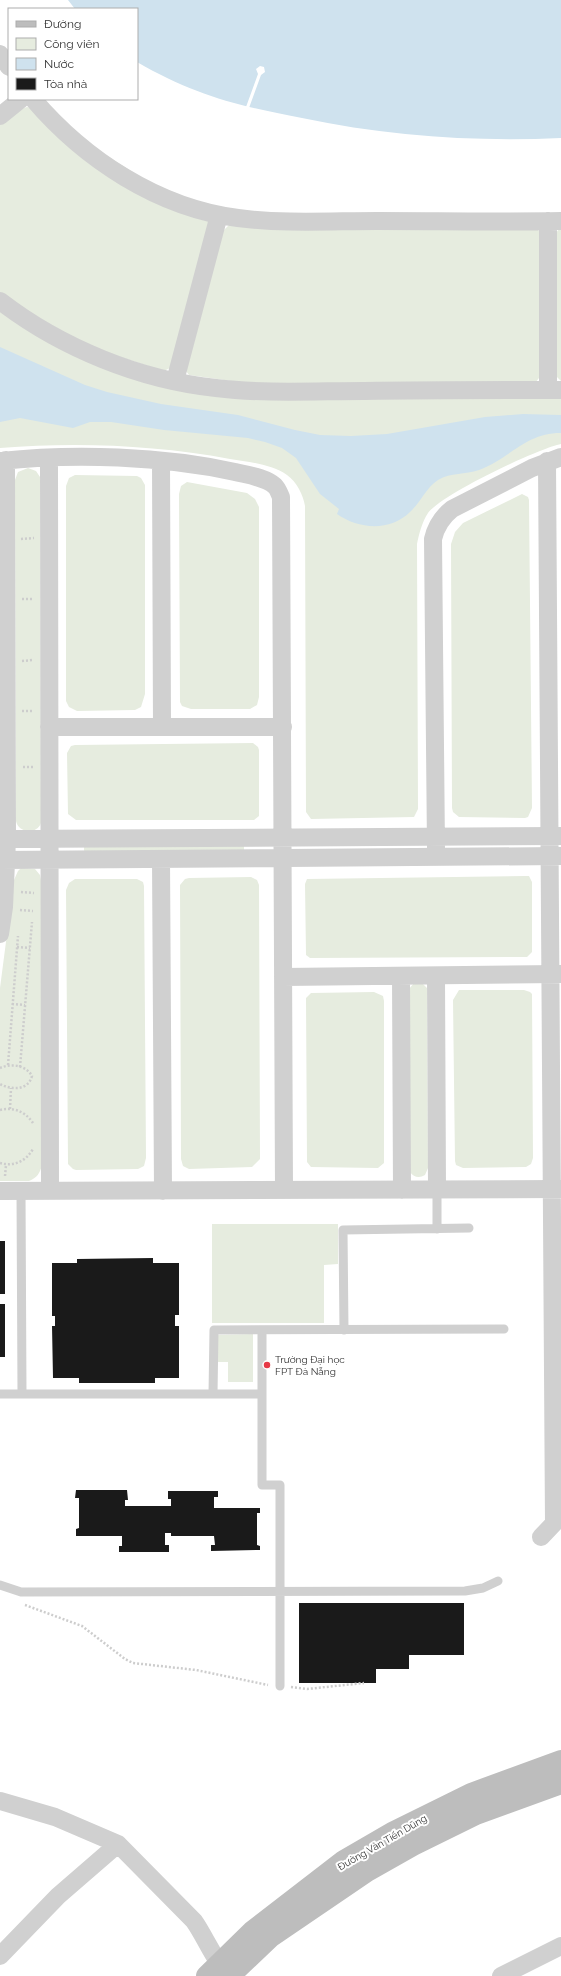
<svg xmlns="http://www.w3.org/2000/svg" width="561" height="1976" font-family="Raleway,sans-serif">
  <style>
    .green { fill: #e6ecdf }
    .water { fill: #cfe2ee }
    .pier { fill: #fff }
    .building { fill: #1a1a1a }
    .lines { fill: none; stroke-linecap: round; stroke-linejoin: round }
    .path { stroke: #cdcdcd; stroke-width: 2.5; stroke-dasharray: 2 2; stroke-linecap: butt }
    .lane { stroke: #d0d0d0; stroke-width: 9 }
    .street { stroke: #d0d0d0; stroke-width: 18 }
    .secondary { stroke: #bdbdbd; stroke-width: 22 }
    .poi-dot { fill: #e63946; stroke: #fff; stroke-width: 1.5 }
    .labels { text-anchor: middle; stroke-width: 4; stroke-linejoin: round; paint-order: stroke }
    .poi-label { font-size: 10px; fill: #333; stroke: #fff; text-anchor: start }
    .street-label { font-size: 10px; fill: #333; stroke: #fff }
  </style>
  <rect width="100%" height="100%" fill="#fff"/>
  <path class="green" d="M27,107l5,1 176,112 1,4 -37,143 -8,4 -78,-25 -86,-52v-169l18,-15z
    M230,224l308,6 3,4 -2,144 -4,5 -268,3 -78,-11 -3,-4 36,-139z
    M561,227v154l-5,-5 -1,-142z
    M0,310l157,74 404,12v48c-24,5 -119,50 -133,69 -6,9 -9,21 -11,31l1,265 -4,8 -103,2 -5,-7 -1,-306c-2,-11 -8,-24 -18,-31 -16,-11 -38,-13 -57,-16 -76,-14 -153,-17 -230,-11z
    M28,468l8,3 4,6 1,346c-4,12 -23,10 -25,-2l-1,-341 3,-8z
    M75,475l62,1 4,2 4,7v209l-4,13 -6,3 -58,1 -8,-4 -3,-6v-215l3,-8z
    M187,482l60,11 8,6 4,8v190l-2,8 -7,4h-59l-9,-3 -2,-4 -1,-208 2,-8z
    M522,494l6,3 1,3 3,308 -4,9 -3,1 -66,-1 -6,-5 -1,-4 -1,-264 4,-12 8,-9z
    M253,743l5,4 1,3v66l-5,4h-178l-8,-6 -1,-61 4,-7 4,-1z
    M244,846v6l-160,1v-6z
    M21,868l14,1 5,6 1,5 1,285c-2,8 -5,13 -13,16h-29v-193l14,-108 4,-9z
    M525,876h4l3,6v70l-5,5 -217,1 -4,-3 -1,-71 2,-5z
    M251,877l6,3 2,5 1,274 -8,8 -63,2 -6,-3 -2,-7 -1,-274 5,-6 4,-1z
    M75,879h62l6,3 1,4 2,272 -2,8 -6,3 -62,1 -3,-1 -5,-5 -2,-274 3,-7z
    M414,983h8l5,5v4l1,176 -3,7c-5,3 -11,3 -15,-3l-1,-183z
    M459,990h65l6,2 2,2 1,164 -2,6 -5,3 -63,1 -7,-3 -1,-4 -2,-161z
    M374,992l9,4 1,5v162l-6,5 -67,-1 -4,-5 -1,-164 5,-5z
    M212,1224h126v40l-14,1v58h-112z
    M253,1334v48h-25v-20h-11v-27z"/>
  <path class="water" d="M68,0h493v138c-87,4 -174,-2 -259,-20 -64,-12 -108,-23 -165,-56v-53h-62z
    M0,347l85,38 22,7 54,12 77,11 57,15 25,5 31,1 36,-2 98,-17 38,-3 38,1v18c-36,0 -50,25 -82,37 -14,5 -28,2 -41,10 -13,9 -17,22 -28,32 -20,20 -52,17 -73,2l2,-5 -19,-15 -24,-36 -14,-10 -17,-6 -17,-4 -84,-8 -53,-8h-21l-17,6 -53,-10 -20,4z"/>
  <path class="pier" d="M260,66l4,1 1,5 -4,3 -12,33 -3,-1 12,-33 -2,-5z"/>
  <path class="building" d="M0,1241h5v53h-5z
    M153,1258v5h26v52h-4v11h4v52h-24v5h-76v-5h-26l-1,-52h3v-10h-3v-53h25v-4z
    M0,1304h5v53h-5z
    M76,1490h51l1,10h-3v6h46v-7h-3v-8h50v6h-4v11h46v5h-3v32l3,1v4l-49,1v-6h4l-1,-9h-43v-3h-6v12h4v7h-50v-6h3v-10h-46v-7l3,-1v-30h-4z
    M299,1603h165v52h-55v14h-33v14h-77z"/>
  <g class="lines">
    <path class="path" d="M21,539l13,-1
      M22,599h11
      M22,661l11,-1
      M22,711h11
      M23,767h11
      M21,892l13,1
      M20,910l13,1
      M17,947l13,1
      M12,1004l13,1
      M8,1065l10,-129
      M20,1067l12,-145
      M0,1068c11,-5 26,-3 32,8 -4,15 -21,14 -32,8
      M10,1109l1,-21
      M0,1110c13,-3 25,1 33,13
      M0,1163c14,4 26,-2 33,-14
      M5,1176l1,-11
      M25,1605l57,21 43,33 8,4 63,7 72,15
      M291,1687l16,2 57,-6"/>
    <path class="lane" d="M437,1190v39
      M21,1191l1,203
      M262,1330v64
      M344,1330l-1,-100 126,-2
      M0,1394h262v91h18v201
      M213,1394l1,-64 290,-1
      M0,1585l21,7 444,-1 18,-3 15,-7"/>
    <path class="street" d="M0,54l9,13
      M33,99c51,60 125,109 205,119 45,6 93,3 139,3 61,0 123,1 184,0
      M0,116l21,-17
      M548,221v169
      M0,301c61,47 140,79 216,87 49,6 99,3 148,3 66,-1 131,-1 197,-1
      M175,381l44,-166
      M49,458l1,733
      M0,461c74,-8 163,-5 235,11 12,3 30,5 40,14 3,3 4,7 6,11l3,693
      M161,461l1,266
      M547,461l7,1062
      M49,727h234
      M0,839l561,-3
      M436,849l-3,-310c3,-13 9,-22 19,-30l80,-41 29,-11
      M161,859l2,332
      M0,860l561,-4
      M0,934l4,-27 3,-68 -1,-379
      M401,976l1,214
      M436,976l1,214
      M283,977l278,-3
      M0,1191l561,-2
      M541,1537l20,-21
      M0,1801l55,16 63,27 76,77c12,17 19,38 34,52
      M0,1956l58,-60 60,-52
      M501,1976l60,-30"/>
    <path class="secondary" d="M207,1976l45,-44 92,-71 50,-29 77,-38 90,-33
      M229,1976l41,-39 97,-66 46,-26 63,-31 85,-31"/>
  </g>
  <circle class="poi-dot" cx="267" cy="1365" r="4"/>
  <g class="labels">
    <g class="poi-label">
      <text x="275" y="1363">Trường Đại học<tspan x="275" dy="12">FPT Đà Nẵng</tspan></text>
    </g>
    <g class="street-label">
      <text transform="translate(382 1842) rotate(-30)" y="4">Đường Văn Tiến Dũng</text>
    </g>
  </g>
  <rect x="8" y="8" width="130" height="92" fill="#ffffff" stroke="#adadad"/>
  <rect x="16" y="21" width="20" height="6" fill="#bdbdbd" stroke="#adadad"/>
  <text x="44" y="28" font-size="12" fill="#333333">Đường</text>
  <rect x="16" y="38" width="20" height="12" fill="#e6ecdf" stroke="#adadad"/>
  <text x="44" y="48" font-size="12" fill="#333333">Công viên</text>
  <rect x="16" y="58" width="20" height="12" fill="#cfe2ee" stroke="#adadad"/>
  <text x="44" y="68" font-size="12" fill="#333333">Nước</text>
  <rect x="16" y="78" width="20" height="12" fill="#1a1a1a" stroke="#adadad"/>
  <text x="44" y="88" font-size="12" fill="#333333">Tòa nhà</text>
</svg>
